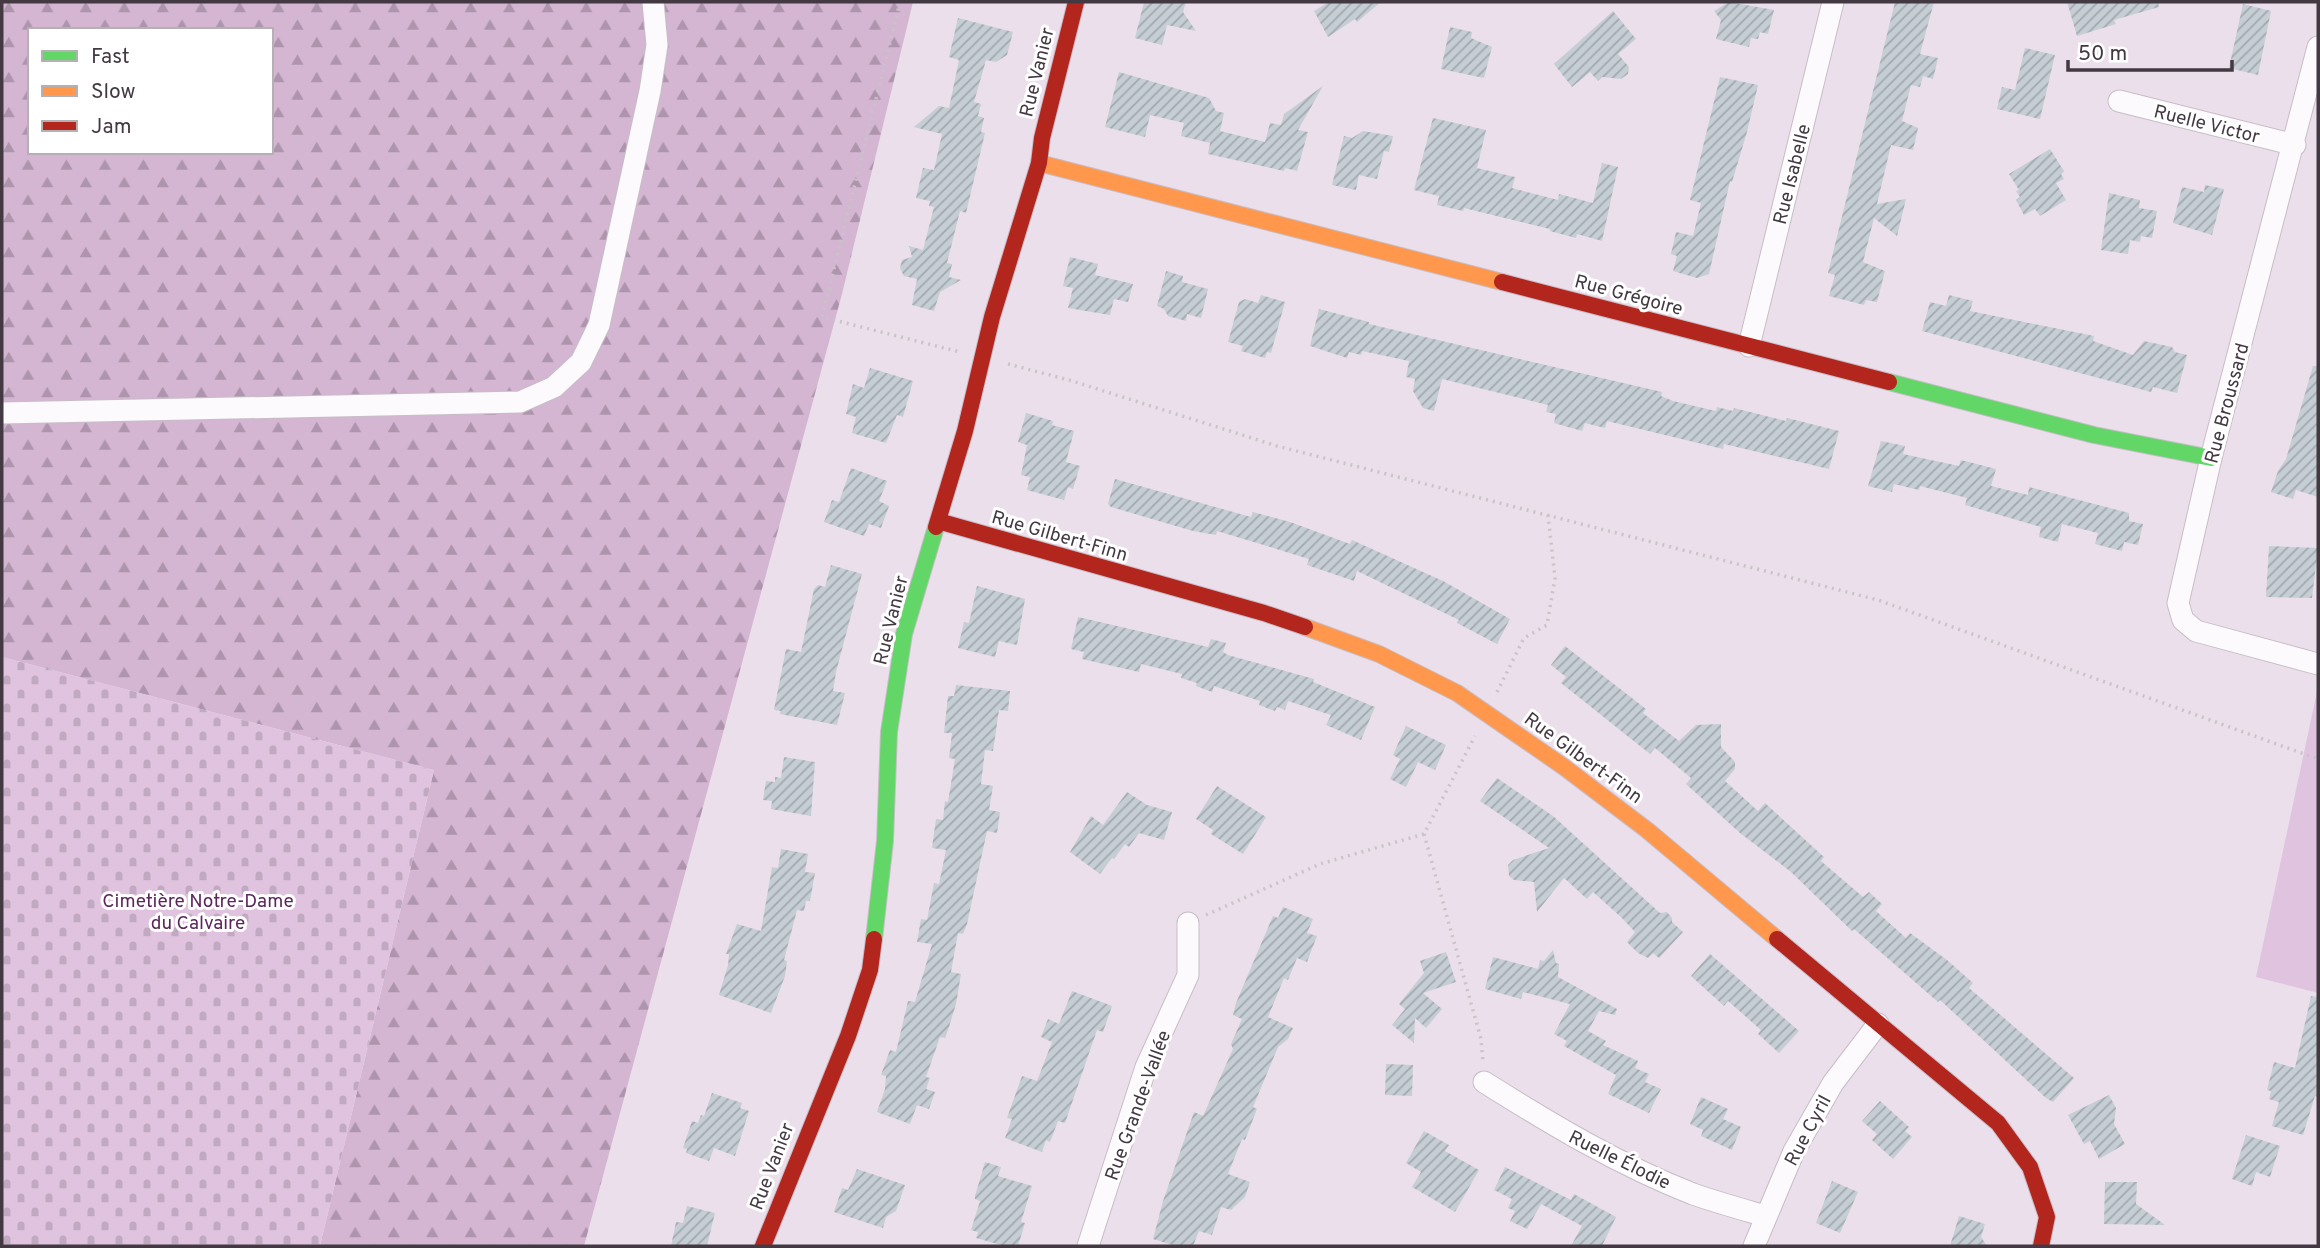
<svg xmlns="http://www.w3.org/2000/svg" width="2320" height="1248" font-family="Overpass,sans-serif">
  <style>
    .green { fill: #e0c4df }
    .forest { fill: url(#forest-firs); fill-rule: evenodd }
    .cemetery { fill: url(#cemetery-stones) }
    .building { fill: url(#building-hatch) }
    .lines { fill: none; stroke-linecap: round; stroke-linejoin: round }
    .street-casing { stroke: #c7bdc7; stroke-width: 23 }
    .fast-casing { stroke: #c7bdc7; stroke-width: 18 }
    .slow-casing { stroke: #c7bdc7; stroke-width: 18 }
    .jam-casing { stroke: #c7bdc7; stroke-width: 18 }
    .path { stroke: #c9c4c8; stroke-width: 3.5; stroke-dasharray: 2 5; stroke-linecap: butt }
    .street { stroke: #fcfafc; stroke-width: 21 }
    .fast { stroke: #63d668; stroke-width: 16 }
    .slow { stroke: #ff974d; stroke-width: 16 }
    .jam { stroke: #b3261e; stroke-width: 16 }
    .labels { text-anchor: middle; stroke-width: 6; stroke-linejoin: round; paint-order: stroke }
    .street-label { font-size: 19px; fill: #433942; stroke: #fff }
    .park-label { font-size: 19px; fill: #5c265c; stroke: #fff }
  </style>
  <defs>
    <pattern id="forest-firs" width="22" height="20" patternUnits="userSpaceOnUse" patternTransform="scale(1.75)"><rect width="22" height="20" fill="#d4b6d3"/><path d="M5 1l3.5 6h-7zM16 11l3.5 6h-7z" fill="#ae95ad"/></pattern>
    <pattern id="cemetery-stones" width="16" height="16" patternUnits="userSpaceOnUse" patternTransform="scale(1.75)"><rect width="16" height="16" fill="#e0c4df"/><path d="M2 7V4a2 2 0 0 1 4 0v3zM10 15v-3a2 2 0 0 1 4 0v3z" fill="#c1a9c1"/></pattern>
    <pattern id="building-hatch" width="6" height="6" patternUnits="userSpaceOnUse" patternTransform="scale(1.75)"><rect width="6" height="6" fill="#c5ced5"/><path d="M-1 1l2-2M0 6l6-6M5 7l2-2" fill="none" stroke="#a2a8ae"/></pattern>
  </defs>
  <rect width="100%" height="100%" fill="#ebdfeb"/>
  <path class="green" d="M2318,687v306l-62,-16z"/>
  <path class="forest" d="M2,2h911l-71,292 -258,952h-264l114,-476 -432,-113zM30,30h241v122h-241z"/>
  <path class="cemetery" d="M2,657l432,113 -114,476h-318z"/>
  <path class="building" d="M1144,2h42l-3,10 13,19 -29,-6 -5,20 -27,-7z
    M1329,2h52l-24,20 -2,-3 -27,18 -14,-26z
    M1729,2l45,8 -6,24 -8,-2 -2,7 -7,-1 -2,9 -33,-8 5,-19 -7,-9z
    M1895,2h39l-14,52 18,4 -5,21 -10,-3 -3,11 -9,-2 -9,36 16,7 -5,22 -22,-5 -14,59 29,-5 -9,37 -23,-18 -11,44 22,9 -8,31 -11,-2 -2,5 -35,-9 6,-21 -7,-2z
    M2067,2h91l1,5 -45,13 2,4 -39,12z
    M2243,4l28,7 -13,64 -29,-7z
    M1613,11l23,28 -18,15 11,13 -1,7 -7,5 -19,-2 -4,4 -8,-9 -18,15 -18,-23z
    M958,18l55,14 -6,23 -11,7 -10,-2 -12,42 7,2 -3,12 6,2 -3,14 4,1 -19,80 -6,-2 -13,52 5,1 -3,13 12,3 -21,12 -6,19 -22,-6 5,-26 -13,-3 -4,-8 2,-8 10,-3 -3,-11 14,4 11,-43 -5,-1 1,-5 -14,-3 7,-30 11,2 8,-36 -28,-7 25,-21 10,2 10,-48 -10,-3z
    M1450,27l22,5 -1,6 21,9 -8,31 -43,-9z
    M2025,48l30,7 -15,64 -43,-10 5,-22 13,3z
    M1119,72l90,26 7,13 8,2 -4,18 45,11 5,-19 11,2 3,-11 39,-28 -25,44 10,2 -11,39 -12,-3 -1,3 -76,-17 2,-11 -29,-7 3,-13 -34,-8 -5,22 -40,-10z
    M1720,77l38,8 -11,47 -15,50 -2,-1 -21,93 -12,4 -24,-7 4,-15 -6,-2 5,-22 17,4 8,-33 -11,-3z
    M1433,118l53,12 -9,38 38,9 -3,11 46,12 1,-6 34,9 9,-40 16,4 -16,74 -25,-7 -1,4 -26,-7v-2l-86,-21 -1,3 -26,-6 2,-9 -25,-6z
    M1363,131l30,5 -4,16 -5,-1 -7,28 -18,-4 -3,15 -24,-5 12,-49 8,2z
    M2050,149l14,22 -3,3 3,5 -8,4 10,17 -26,16 -5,-7 -11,6 -8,-15 4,-3 -4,-6 3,-1 -10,-16z
    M2205,185l19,4 -12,46 -39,-12 9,-36 22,5z
    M2109,193l31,7 -1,8 18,3 -5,27 -11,-2 -1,6 -10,-2 -2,14 -27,-4z
    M1070,257l28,7 -3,11 38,9 -5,18 -14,-3 -4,16 -42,-7 5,-20 -10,-2z
    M1166,271l17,5 -1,6 26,7 -7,29 -14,-4 -1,7 -18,-5 -4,-7 -7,-3z
    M1261,295l24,7 -14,51 -4,-1 -2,6 -24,-7 2,-5 -15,-4 11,-40 6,-3 13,4z
    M1949,295l24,6 -3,10 124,25 -1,5 40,14 11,-14 28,6 3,5 12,3 -10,38 -24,-6 -2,5 -229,-61 8,-29 16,4z
    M1319,309l50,13v2l293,68 -1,4 12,5 43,10 1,-4 16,4 1,-3 52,13 1,-3 52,13 -10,38 -105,-25 -1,5 -116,-28 -2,7 -20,-5 -3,8 -28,-8 2,-9 -10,-2 2,-7 -106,-26 -8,32 -11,-3 -10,-17 2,-12 -9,-2 3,-16 -47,-10 -1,4 -12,-3 -2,6 -37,-12z
    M2313,366h5v131l-22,-7 -3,9 -22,-7 7,-21 8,-12z
    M870,368l43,13 -10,36 -6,-2 -11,28 -34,-10 4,-16 -10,-3 7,-30 11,4z
    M1026,413l27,8 -1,4 22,6 -8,31 14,4 -7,23 -5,-2 -4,13 -37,-10 3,-13 -9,-2 6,-30 -9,-3z
    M1881,441l24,5 -2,8 56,12 2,-6 35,9 -5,17 37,9 1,-8 100,26v8l14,3 -5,21 -14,-3 -2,9 -27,-7 3,-11 -36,-9 -4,18 -19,-5 2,-10 -76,-22 2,-7 -47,-12 -1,4 -25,-6 -2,8 -24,-6z
    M851,468l36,13 -8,20 10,5 -8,22 -12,-4 -5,12 -40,-14 8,-22 7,2z
    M1115,479l136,38 2,-5 37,10 60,22 2,-4 91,41 67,38 -13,25 -40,-21 2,-3 -102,-49 -3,10 -47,-16 2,-6 -52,-16 -40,-12 -1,4 -23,-4 -82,-24 -3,-3z
    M2269,546l49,2 -6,50 -46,-1z
    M831,565l31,9 -26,98 -3,19 12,2 -8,32 -57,-11 1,-3 -7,-1 12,-61 15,3 13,-63 4,-4 7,2z
    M977,586l48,13 -8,46 -18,-4 -4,16 -37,-9 6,-26 5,1z
    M1078,617l130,30 3,-8 15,4 -3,9 5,3 86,24 -1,3 62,25 -14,33 -35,-15 5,-10 -43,-14 -3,9 -8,-3 -2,4 -16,-6 1,-4 -46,-15 -2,6 -16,-6 1,-3 -16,-5 1,-4 -41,-10 -2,8 -57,-13 2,-7 -13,-3z
    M1565,646l81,63 -3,4 36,28 17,-16 25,-1v23l14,15v7l-10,12 33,30 7,-8 59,54 -3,4 42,36 6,-5 13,12 -6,7 30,27 4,-5 37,27 26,23 -4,5 105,90 -21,24 -7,-4 -106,-98 -2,2 -84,-73 -2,2 -61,-59 -51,-39 -54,-49 5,-6 -36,-30 -5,6 -89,-71 5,-6 -15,-12z
    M956,685l54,6 -2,20 -9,-1 -6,41 -8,-1 -4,34 12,2 -4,24 11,2 -3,21 -10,-2 -20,93 -4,10 -5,-1 -7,39 10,2 -5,30 -7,23 -4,11 -5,-1 -14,40 4,1 -4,11 9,3 -6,17 -12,-4 -7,19 -33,-12 8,-23 1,-13 -5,-1 9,-25 6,2 12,-51 7,1 17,-58 -15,-2 4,-23 6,1 7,-37 5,1 7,-34 -14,-2 4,-29 7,1 2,-19 3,1 7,-43 -6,-1 3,-25h-8l4,-37h6z
    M1406,726l40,19 -11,25 -17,-8 -12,25 -16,-8 10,-20 -7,-4z
    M784,757l31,5 -4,54 -40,-7 1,-8 -9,-1 3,-19 9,1v-5l6,1z
    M1497,778l56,38 107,97 7,-1 5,6v4l11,10 -24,26 -6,-5 -5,5 -10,-5 -11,-11 8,-10 -13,-14 -29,-26 -6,7 -23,-21 -27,34 -3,-30 -20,-2 -5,-4 -1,-11 5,-5 36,-12 -69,-47z
    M1217,786l49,31 -23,37 -32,-20 2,-4 -17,-11z
    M1127,792l20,13 25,7 -8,28 -25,-7 -10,14 -4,-3 -11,15 -2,-1 -12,16 -30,-22 21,-36 12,9z
    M781,849l27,5 -3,18 10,1 -5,28h-4l-2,10 -7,-1 -13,50 3,1 -2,15 -14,37 -52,-18 9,-30 1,-11h-3l11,-30 24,7 11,-64 6,1z
    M1283,907l30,12 -6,14 10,3 -10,26 -10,-4 -9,22 -4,-2 -16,39 25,11 -5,11 -10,8 -25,60 4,2 -12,31 -3,-1 -14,35 22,8 -5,15 -14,13 -10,-3 -9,28 -13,-4 -6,15h-17l-23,-7 10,-38 31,-89 9,4 30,-67 -2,-5 11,-25 -9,-4 3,-12 37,-87 5,2z
    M1553,950l3,13 3,1 -1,13 59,32 -2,6 -16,-4 -11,20 18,10 -3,4 35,16 -3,7 14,6 -4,8 16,7 -12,24 -41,-19 8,-19 -52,-29 3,-5 -13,-7 16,-30 -47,-12 -2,7 -36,-10 8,-32 45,12 2,-9 4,1z
    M1446,952l10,30 -33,11 19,16 -16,19 -11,-10 -1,25 -22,-18 13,-16 -6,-5 25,-31 -4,-12z
    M1710,954l89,77 -20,22 -21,-19 3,-4 -33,-29 -4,5 -33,-30z
    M1072,991l40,15 -9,26 -6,-2 -32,93 -7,-2 -8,21 -4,-2 -4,12 -37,-14 7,-19 -5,-1 15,-42 15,5 15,-39 -11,-5 7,-18 11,5z
    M2311,996l7,1v100l-3,-1 -12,39 -31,-9 7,-24 -10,-3 2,-8 -4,-1 7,-28 21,6z
    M1386,1064l27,1 -1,31 -27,-1z
    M712,1093l30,10 -2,5 9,3 -14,45 -21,-8 -5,13 -23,-8 1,-4 -4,-1 9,-27 6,2 3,-8 3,1z
    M2109,1095l7,13 -2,16 11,20 -26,15 -9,-18 -6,3 -16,-29z
    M1701,1097l27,12 -5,10 18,8 -9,23 -31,-14 2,-6 -13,-6z
    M1880,1101l29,26 -4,4 7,6 -19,22 -21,-19 5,-6 -15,-13z
    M1424,1131l25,14 -4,6 34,19 -24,42 -43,-25 9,-15 -15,-9z
    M2246,1135l34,11 -10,31 -14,-5 -4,14 -20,-7z
    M985,1162l16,5 -3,9 34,10 -11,36 4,1 -7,23h-13l-29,-8 2,-6 -7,-2 9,-29 -5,-2v-3z
    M1505,1167l66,33 3,-6 42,23 -14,29h-31l11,-20 -41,-22 -14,25 -17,-8 5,-10 -7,-3 4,-9 -18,-9z
    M857,1169l48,16 -9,26 -10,6 -3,11 -49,-16 8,-24 6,2z
    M1832,1181l26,11 -18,41 -24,-10z
    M2105,1182h32l-1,22 29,21 -61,-1z
    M687,1206l28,7 -8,33h-36l5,-24 7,1z
    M1959,1216l26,8 -4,13 6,9h-37z"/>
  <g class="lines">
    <g class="street-casing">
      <path id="street" d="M2318,47l-107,411 -33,145 5,17 13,11 122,33
        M2119,101l176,44
        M1749,346l84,-344
        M2,413l518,-11 34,-15 27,-25 18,-37 51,-234 7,-46 -4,-43
        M1484,1082c67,42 135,83 209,112 23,8 48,15 72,22
        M1088,1246l58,-179 42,-92v-52
        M1754,1246l40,-95 39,-68 45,-59"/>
    </g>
    <g class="fast-casing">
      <path id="fast" d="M1889,382l205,53 117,23
        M874,939l11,-98 4,-109 15,-98 32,-107"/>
    </g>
    <g class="slow-casing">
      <path id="slow" d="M1039,163l463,119
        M1305,627l74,27 78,39 107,74 83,63 130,109"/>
    </g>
    <g class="jam-casing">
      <path id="jam" d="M1502,282l387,100
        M938,521l326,92 41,14
        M936,527l29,-96 27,-114 47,-154 3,-25 34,-136
        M1777,939l221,184 32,44 17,50 -6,29
        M763,1246l85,-210 22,-66 4,-31"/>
    </g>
    <path class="path" d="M900,2l-78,315 138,35
      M1008,364l61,16 208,66 601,154 440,159
      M1497,692l27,-54 23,-13 8,-47 -7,-63
      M1424,834l57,205 2,23
      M1206,915l114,-51 104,-30 51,-98"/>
    <use href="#street" class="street"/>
    <use href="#fast" class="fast"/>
    <use href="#slow" class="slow"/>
    <use href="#jam" class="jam"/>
  </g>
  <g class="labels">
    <g class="street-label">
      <text transform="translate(1036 72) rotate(-76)" y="7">Rue Vanier</text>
      <text transform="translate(2207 123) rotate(14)" y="7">Ruelle Victor</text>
      <text transform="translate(1791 174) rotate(-76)" y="7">Rue Isabelle</text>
      <text transform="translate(1629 294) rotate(15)" y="7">Rue Grégoire</text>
      <text transform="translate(2226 403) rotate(-75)" y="7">Rue Broussard</text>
      <text transform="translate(1060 535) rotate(16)" y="7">Rue Gilbert-Finn</text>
      <text transform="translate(890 620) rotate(-76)" y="7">Rue Vanier</text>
      <text transform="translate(1584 757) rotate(36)" y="7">Rue Gilbert-Finn</text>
      <text transform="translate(1137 1105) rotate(-70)" y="7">Rue Grande-Vallée</text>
      <text transform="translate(1807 1130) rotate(-62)" y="7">Rue Cyril</text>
      <text transform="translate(1620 1159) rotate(26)" y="7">Ruelle Élodie</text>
      <text transform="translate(771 1166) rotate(-69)" y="7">Rue Vanier</text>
    </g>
    <g class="park-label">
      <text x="198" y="907">Cimetière Notre-Dame<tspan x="198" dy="22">du Calvaire</tspan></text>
    </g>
  </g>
  <rect width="2320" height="1248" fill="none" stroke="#433942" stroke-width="7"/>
  <rect x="28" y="28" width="245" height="126" fill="#ffffff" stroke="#b4b0b3" stroke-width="2"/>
  <rect x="42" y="51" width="35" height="10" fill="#63d668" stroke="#b4b0b3" stroke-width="2"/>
  <text x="91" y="63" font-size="21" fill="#433942">Fast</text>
  <rect x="42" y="86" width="35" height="10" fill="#ff974d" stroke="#b4b0b3" stroke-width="2"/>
  <text x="91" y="98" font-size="21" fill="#433942">Slow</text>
  <rect x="42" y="121" width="35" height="10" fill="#b3261e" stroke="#b4b0b3" stroke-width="2"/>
  <text x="91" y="133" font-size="21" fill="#433942">Jam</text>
  <path d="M2068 60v10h164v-10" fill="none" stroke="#433942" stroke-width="3.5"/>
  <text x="2078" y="60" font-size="21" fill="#433942" stroke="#ffffff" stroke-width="5" paint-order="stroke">50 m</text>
</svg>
